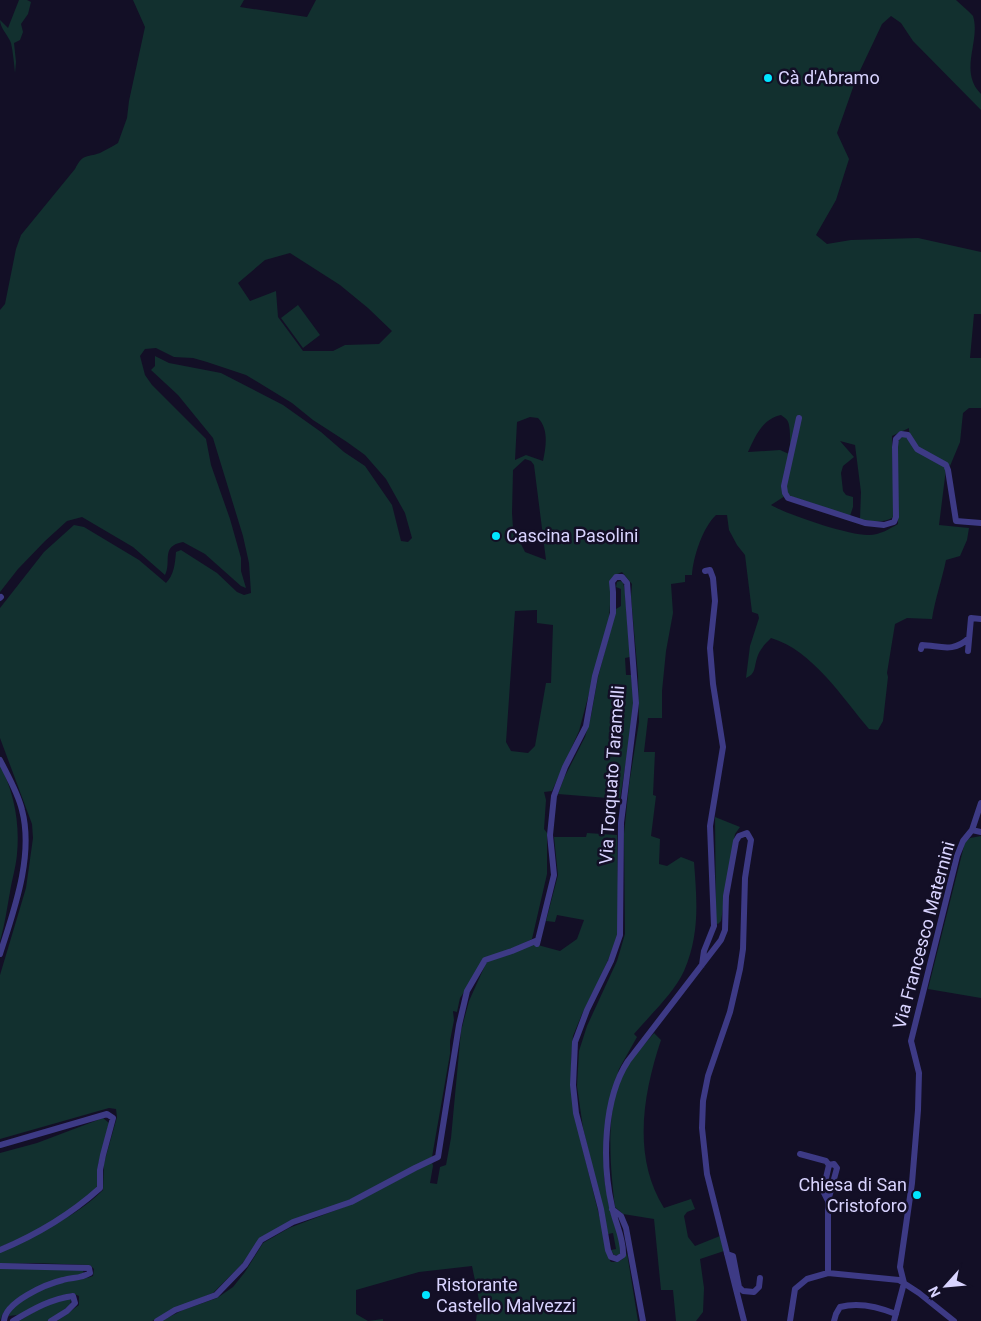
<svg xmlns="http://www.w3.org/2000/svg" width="981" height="1321" font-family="Roboto,sans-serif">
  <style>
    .green { fill: #12302f; fill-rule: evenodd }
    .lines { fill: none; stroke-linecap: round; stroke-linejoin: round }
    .minor { stroke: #3d3a85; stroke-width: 6 }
    .poi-dot { fill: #00e5ff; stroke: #130f26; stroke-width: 2 }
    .labels { text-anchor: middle; stroke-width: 5; stroke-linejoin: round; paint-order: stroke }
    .poi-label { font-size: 18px; fill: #d9d4ff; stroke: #130f26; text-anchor: start }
    .street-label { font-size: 18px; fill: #d9d4ff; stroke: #130f26 }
  </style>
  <rect width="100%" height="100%" fill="#130f26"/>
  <path class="green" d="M19,0h8l4,2 -3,12 -7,10 2,8 -3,8 -6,3 2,19 -1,11c-1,-10 -2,-21 -4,-30 -3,-8 -11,-15 -11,-23l8,8z
    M133,0h111l-4,7 67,10 9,-17h640c5,5 12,10 17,16 8,25 -15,55 8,78v16l-68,-69 -12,-18 -10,-7 -9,8 -26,55 -19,54 12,26 -13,41 -20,35 11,9 24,-4 67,-2 63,14v62h-7l-4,44h11v50h-12l-6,5 -3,29 -10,24c-12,-12 -42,-15 -41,-38l-17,8 2,81c-10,6 -22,5 -34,2l1,-27 -6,-47 -15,-4 14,16 -11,9 -2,7 2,18 3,4 7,2v10l-3,9 -60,-20 -4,-6c1,-12 8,-62 1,-70 -1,-2 -4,-3 -6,-5 -19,4 -26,22 -33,37l32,-2 9,4 -4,42 -14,9c17,10 80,31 98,30 11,0 20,-6 29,-11 0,-15 -4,-73 1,-84 2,-3 3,-3 7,-4l10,15 27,14 3,4 -7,56 30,3 -2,12 -7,16 -14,4c-4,20 -11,39 -14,59l-25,-1 -12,6 -8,49 1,4 -5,44 -5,9 -9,-1c-27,-32 -57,-79 -98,-91 -6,6 -12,12 -14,20 -3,9 -1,16 -11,20l4,-32 9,-28 -1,-4 -6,-2 -7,-57 -8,-10 -8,-15 -2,-15h-11c-13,12 -23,42 -24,60h-7v7l-14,2 2,29 -7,38 -4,40v27h-14l-4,34h11l-2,43 3,1 -5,40 9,3 -1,25 8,2 14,-9 13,5c3,39 6,72 -10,109 -10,22 -34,44 -50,63l3,3 -18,32 -10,34 -5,39v36l6,33 10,29 1,12 -2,3h-5l-3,-5 5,-1 -3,-16 -5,1 -25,-106 -6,-42 2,-35 8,-25 30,-65 8,-27 -1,-100 5,-49 10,-63 -1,-47 -7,-78 1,-13 -10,-12 -7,3 -4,17 -2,26 -30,113 -27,60 -8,1 2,8 -2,29 3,4v41l-15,65 -21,11 -24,9 -27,39 -3,14 -4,-1 1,9 -4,21v13l-18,103 -83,43 -89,39 -18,25 -29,29 -39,16 -22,12h-95l22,-16v-9l-7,-3c-18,3 -31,12 -48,20 -4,2 -10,2 -15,3 1,-13 41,-31 54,-34 10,-2 20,-2 30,-6l1,-7 -4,-4 -55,-2 -35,1v-12c35,-18 75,-34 103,-62l1,-27 13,-46 -1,-8 -7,-1 -109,31v-164l26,-87 7,-50 -1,-14 -32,-86v-130l44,-56 30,-27 10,2 55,33 27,23c8,-8 9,-19 10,-31l5,-2 36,23 20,19 7,3 7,-2 -2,-30 -6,-27 -30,-98 -35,-43 -27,-25 4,-4v-10l14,7 52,10 62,32 38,27 23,20 21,14 27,39 9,36 7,1 4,-4 -7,-25 -19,-34 -21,-24 -18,-13 -34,-22 -21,-17 -46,-28 -39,-13 -14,-4 -19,-1 -18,-9 -11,1 -5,7 5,19 7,10 54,54 5,26 19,54 11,39v13l5,17 -5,-2 -36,-32 -22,-12c-23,4 -11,20 -18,33l-32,-28 -51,-30 -15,4 -22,20 -27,28 -18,23v-282l5,-6 11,-55 5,-14 54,-66c8,-16 11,-11 25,-16 6,-3 13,-7 18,-10l9,-25 2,-17 16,-74zM290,253l50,32 28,23 24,23 -13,13 -34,1 -12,6h-30l-25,-34 -2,-26 -26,10 -12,-18 27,-23zM530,417l8,1c11,11 8,29 5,43l-17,-6 -11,5 2,-38zM525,459l6,2 3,4 12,95 -21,-8 -12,-24 -1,-15 1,-43zM537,610v13l16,2 -2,58h-5l-11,63 -7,7 -17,-2 -5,-9 9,-131z
    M298,305l22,30 -17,13 -22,-30z
    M620,581l3,1 2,10 5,65 -5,1 1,17h5l3,28 -4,34 -10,62 -62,-5 6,-16 21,-41 6,-21 7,-39 18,-68 5,-3v-17l-5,-2 1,-5z
    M0,765c14,27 20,58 17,89 -1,13 -5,25 -7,38 -3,16 -5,32 -10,49z
    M715,817l25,10 -5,7 -14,87 -3,3 -2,-1z
    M587,833l30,2 2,99 -20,47 -17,33 -9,22 -2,25 9,77 21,85 7,34 3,5c8,0 13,-2 16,-9l11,68h-162l1,-9 -14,-1v-3h16v-8l-7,-34 -53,6 -63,18v24l12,7 15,-2v2h-222l22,-11 34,-12 16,-11 12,-15 18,-29 26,-15 63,-24 80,-42 1,4 -3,17 7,1 3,-17 6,-2 5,-27 10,-107 8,-30 18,-40 47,-17 26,7 17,-12 7,-19 -27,-5 -2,7 -9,-1 12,-46 -4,-38h32z
    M981,836v162l-53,-9 37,-147 5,-4z
    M654,1033l7,7c-18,54 -29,117 3,168l27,-9 4,10 -8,3 -3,4 4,21 7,9 25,-10 4,15 -24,8 4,29 -1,24 -7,9h-20l-3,-31h-12l-7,-71 -31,-5 -8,-7c-5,-40 -11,-106 12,-141 8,-12 18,-22 27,-33z
    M103,1118l6,5 -11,42 -1,23 -23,19 -37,24 -37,16v-94l37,-10z
    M0,1268l82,1 2,4c-23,7 -78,21 -84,48z
    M68,1298l3,2 -1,5 -21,16h-30l26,-16z"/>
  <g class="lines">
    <path class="minor" d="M799,418l-15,68 1,7 3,5 77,25 19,2 10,-3 2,-5 -1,-70 1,-8 5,-5 7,1 9,14 29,16 2,5 8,51 25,2
      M0,598l1,-1
      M921,649l1,-4c19,1 31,8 47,-7
      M968,651l3,-33 10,1
      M0,760c8,16 18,33 22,50 12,46 -8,100 -22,144
      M972,830l9,2
      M537,944l17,-69 -4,-40 4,-39 11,-29 21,-41 9,-50 18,-63v-21l-1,-10 4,-5h6l5,6 9,120 -15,120 -1,112 -9,26 -24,49 -12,32 -2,43 3,28 25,96 7,41 3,7 6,2 6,-4c1,-17 -8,-32 -11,-48 -10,-44 -9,-108 16,-146l93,-121 4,-10 1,-34 10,-55 3,-5 8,-3 4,7 -6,38 -2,71 -3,20 -10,43 -22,64 -5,25 -1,27 5,46 37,147
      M702,965l2,-14 10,-25 -4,-100 13,-79 -10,-63 -3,-36 5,-47 -2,-23 -3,-8 -5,1
      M0,1145l107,-31 6,4 -10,37 -3,15v18c-29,26 -64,47 -100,62
      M800,1154l26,7 3,4
      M612,1209l9,7 5,12 17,93
      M727,1254l6,2 6,31 4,4 11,1 5,-5 1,-9
      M0,1266l89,2 1,5c-10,6 -17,4 -27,7 -17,4 -58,22 -59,41
      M828,1273v-72l9,-33 -3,-4 -5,1 -6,26 5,10
      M13,1321c19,-11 37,-22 60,-25l2,7 -8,8 -16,10
      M157,1321l18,-11 41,-15 29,-30 16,-25 32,-18 58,-20 64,-34 23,-11 21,-132 8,-34 18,-31 27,-9 26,-11
      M790,1321l5,-32 12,-10 21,-6 71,7 20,13 35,28
      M834,1321l2,-7 4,-7c18,-5 39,0 56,7
      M894,1321l10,-38 -4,-16 12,-84 6,-73 1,-37 -8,-32 46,-185 6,-15 9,-11 9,-27"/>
  </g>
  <g class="poi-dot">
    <circle cx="768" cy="78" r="5"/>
    <circle cx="496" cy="536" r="5"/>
    <circle cx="917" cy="1195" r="5"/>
    <circle cx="426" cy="1295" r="5"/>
  </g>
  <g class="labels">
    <g class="poi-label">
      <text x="778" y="84">Cà d'Abramo</text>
      <text x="506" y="542">Cascina Pasolini</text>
      <text x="907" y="1191" text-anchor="end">Chiesa di San<tspan x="907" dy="21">Cristoforo</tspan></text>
      <text x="436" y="1291">Ristorante<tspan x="436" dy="21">Castello Malvezzi</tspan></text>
    </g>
    <g class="street-label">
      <text transform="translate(612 775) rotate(-86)" y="6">Via Torquato Taramelli</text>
      <text transform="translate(924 935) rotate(-75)" y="6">Via Francesco Maternini</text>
    </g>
  </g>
  <g transform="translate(946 1286) rotate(243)" stroke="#130f26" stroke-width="4" paint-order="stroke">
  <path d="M0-4L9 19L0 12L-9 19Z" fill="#d9d4ff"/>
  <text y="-8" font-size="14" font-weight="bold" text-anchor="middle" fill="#d9d4ff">N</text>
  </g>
</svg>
